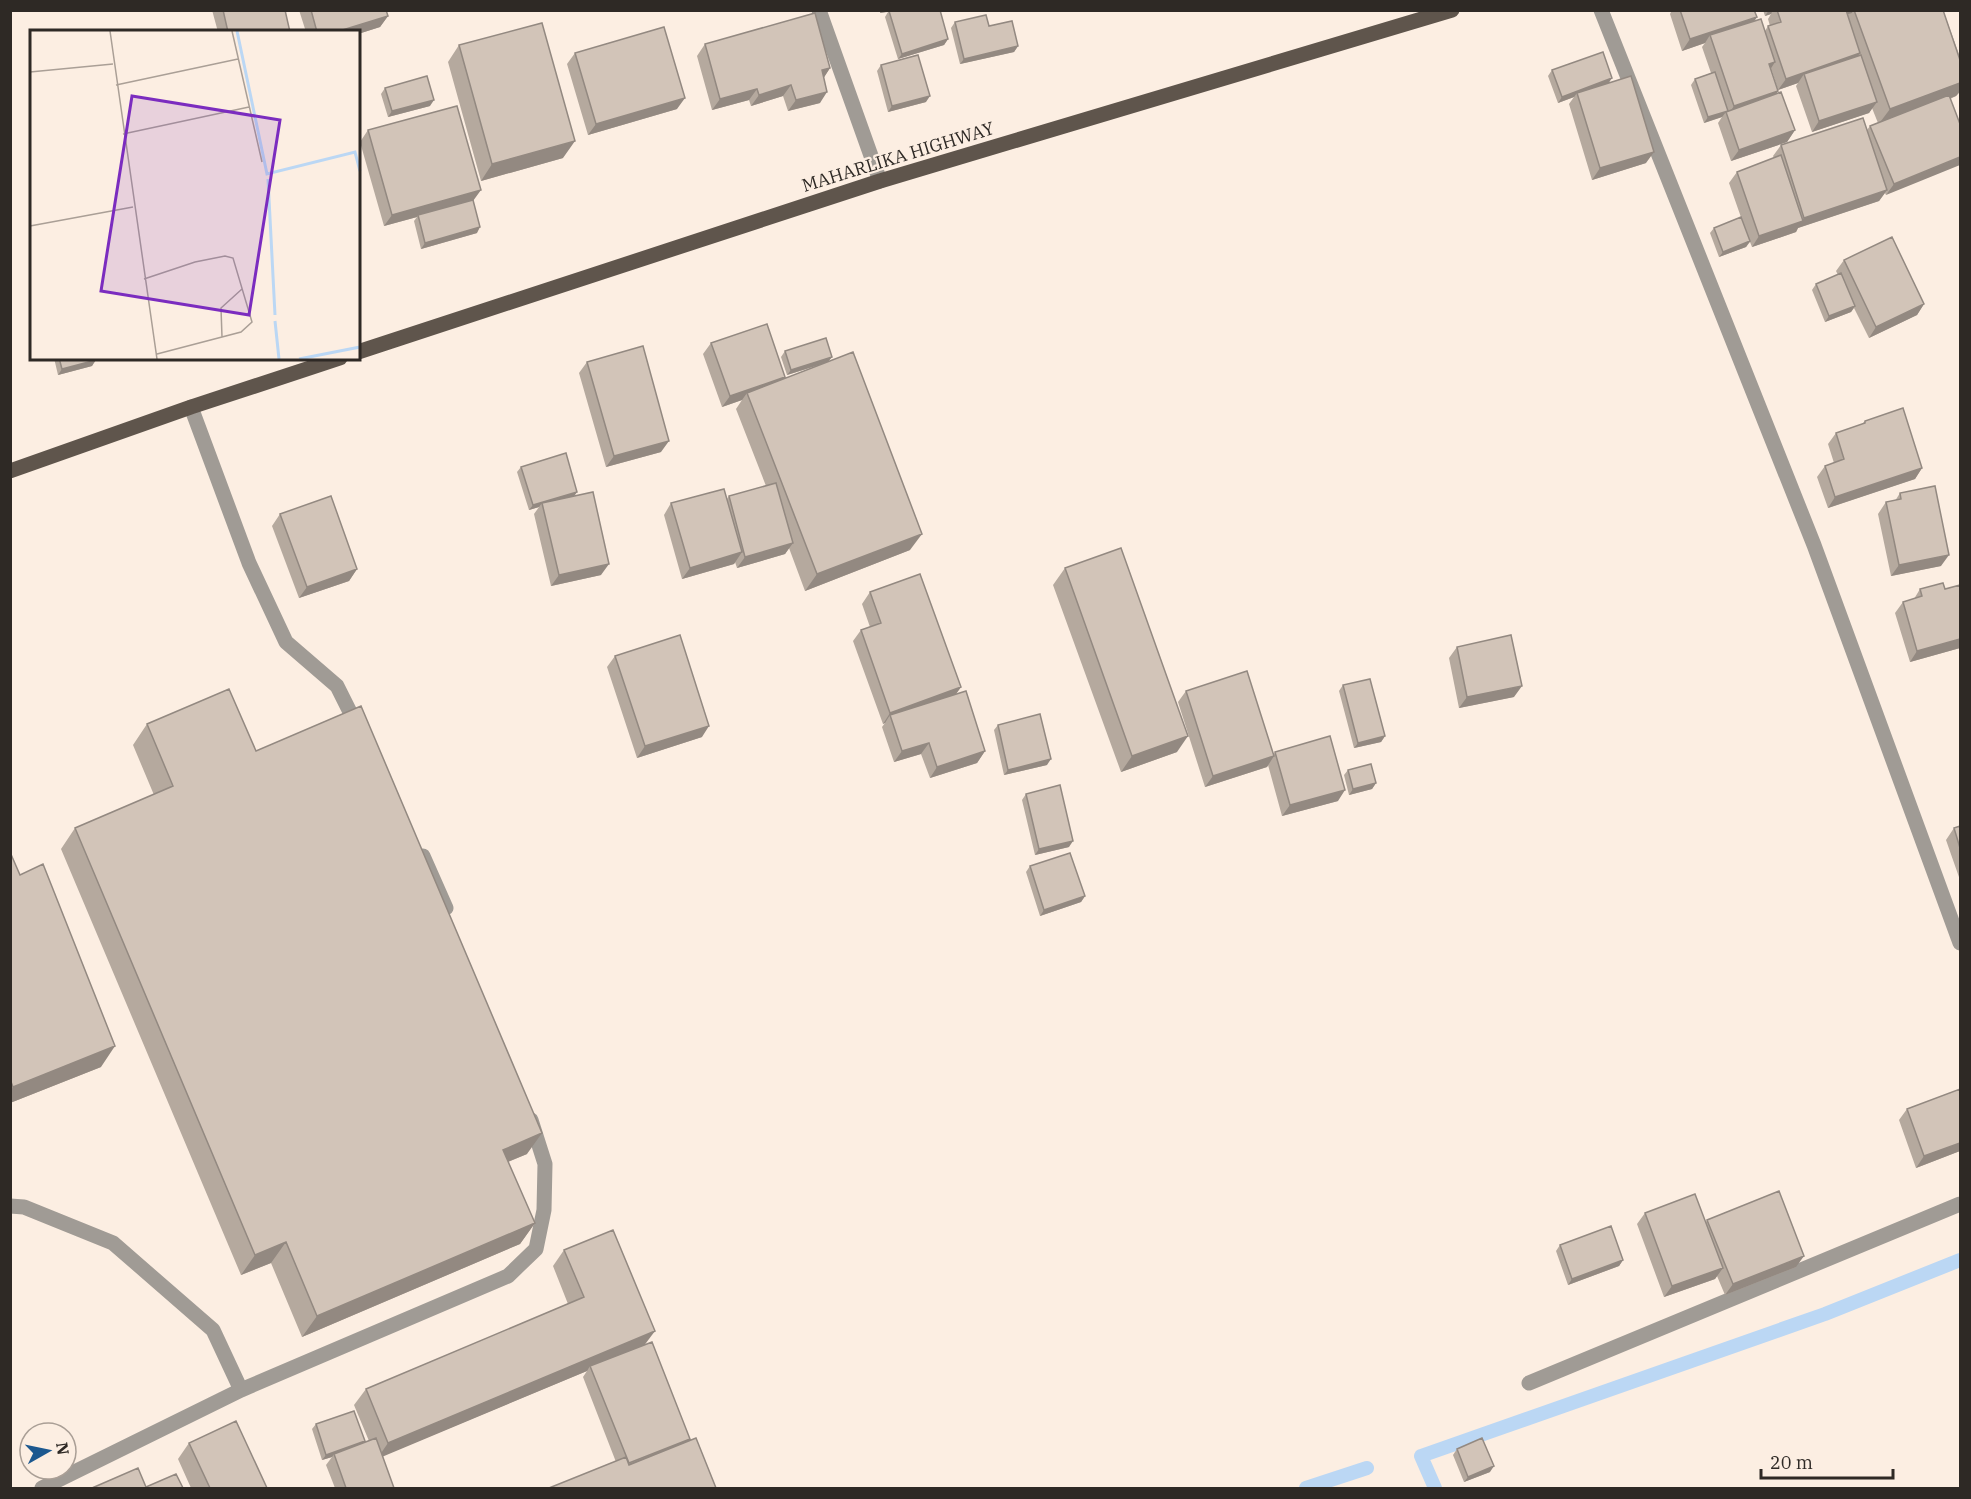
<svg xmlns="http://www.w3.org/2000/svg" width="1971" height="1499" font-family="'IBM Plex Serif',serif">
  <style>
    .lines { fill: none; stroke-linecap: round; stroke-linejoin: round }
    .stream { stroke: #bbd7f4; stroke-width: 14 }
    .lane { stroke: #a09b95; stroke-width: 15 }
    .street { stroke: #a09b95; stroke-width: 15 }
    .primary { stroke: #5f554c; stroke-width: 15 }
    .wall { fill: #b5a99e }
    .shaded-wall { fill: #938981 }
    .building { fill: #d2c4b8; stroke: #938981; stroke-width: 1.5 }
    .labels { text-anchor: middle; stroke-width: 4.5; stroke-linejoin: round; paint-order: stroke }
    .street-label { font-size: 18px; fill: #2e2925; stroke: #fceee2 }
    .inset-river { fill: none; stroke: #bbd7f4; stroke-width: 3 }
    .inset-road { fill: none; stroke: #aa9f96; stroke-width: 1.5 }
    .view { fill: #7b2cbf; fill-opacity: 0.15; stroke: #7b2cbf; stroke-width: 3 }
    .inset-edge { fill: none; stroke: #2e2925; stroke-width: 3 }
  </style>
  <rect width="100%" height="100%" fill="#fceee2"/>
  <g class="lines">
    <path class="stream" d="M1306,1488l61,-20
      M1435,1488l-14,-32 404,-142 135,-54"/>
    <path class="lane" d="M191,407l58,156 37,79 51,44 21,42
      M423,856l23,52
      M10,1206l14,1 89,36 100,87 28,60
      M42,1488l199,-98 267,-114 28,-27 8,-39 1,-46 -14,-44"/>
    <path class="street" d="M819,10l61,171
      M1601,10l213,535 146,398
      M1529,1383l431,-179"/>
    <path class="primary" d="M358,352l522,-171 572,-171
      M10,471l181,-64 149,-49"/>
  </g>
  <path class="wall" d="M212,10h73l5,22h-72z
    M299,10h87l2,6 -8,11 -22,7v-2h-52z
    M880,10h60l8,29 -4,6 -46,14 -13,-42 3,-5 -8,1z
    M1672,10h82l3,7 -3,4 11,10 3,-5h2l-2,-7 3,-5 -6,2 -2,-6h180l17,47v42l-1,-6 -3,3 -6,3 10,25 -74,71 -1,-2 -6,8 -81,27 -2,4 -44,15 -2,-5 -4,5 -27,10 -9,-24 4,-5 29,-5 -14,-40 8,-11 37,-14 -1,-2 8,-11 86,-15 3,-4 8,-3 -6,-15 -3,5 -57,19 -16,-46 2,-3 -20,7 -7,-22 6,25 18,37 -8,12 -56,19 -13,-38 4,-6 -18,6 -13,-38 4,-6 16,-6 -9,-26 3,-4 -23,8 -12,-37z
    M955,22l34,4 29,20 -4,6 -54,12 -9,-36z
    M705,44l125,24 -6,9 -4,26 -32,8 -5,-15 -32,10 -2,-6 -37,10 -15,-54z
    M459,45l104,113 -82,23 -33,-119z
    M575,53l102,56 -89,26 -21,-71z
    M881,65l45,37 -38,10 -11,-41z
    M1552,70l58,12 36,81 -54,17 -23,-76 5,-7 -16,6 -10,-27z
    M385,88l45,18 -42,11 -7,-23z
    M368,130l105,70 4,33 -56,16 -7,-28 3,-4 -33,9 -24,-84z
    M1844,260l80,44 -7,11 -48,23 -15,-30 -3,4 -26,10 -13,-32 4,-6 22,-9 -2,-4z
    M711,343l74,34 -1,2 32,-13 -29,9 -6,-18 4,-6 47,6 -4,4 82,189 -105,41 -16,-43 -4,6 -48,14 -2,-6 -1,2 -52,15 -18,-64 7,-12 56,-4 2,-3 37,-10 -30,-77 6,-9 -20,7 -19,-53z
    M54,358h41l-3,8 -34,9z
    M587,362l74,90 -55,15 -27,-94z
    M1865,421l57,47 -7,11 -87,29 -11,-31 8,-11 9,-3 -6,-19 8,-11 26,-9z
    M521,467l53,29 27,79 -50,11 -17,-72 5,-7 -10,3 -12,-38z
    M1900,493l41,73 -50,10 -13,-62 8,-12 9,-1z
    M280,514l77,55 -8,12 -50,17 -27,-72z
    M1065,568l112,184 -56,20 -68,-187z
    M1960,585v63l-50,14 -15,-49 8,-11 11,-3 6,-10h25z
    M870,592l91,95 -5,7 29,57 -8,12 -47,15 -9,-24 -27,8 -12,-35 3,-4 -2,1 -30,-83 8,-11 9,-3 -8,-23z
    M1457,647l57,50 -55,11 -10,-50z
    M615,656l87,81 -65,21 -30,-91z
    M1343,685l42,51 -4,6 -27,6 -15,-57z
    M1186,691l88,63 1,-2 63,49 -56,15 -14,-51 -1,2 -62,20 -27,-85z
    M147,724l109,27 271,403 -19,8 27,61 -15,21 -218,93 -31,-74 -30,12 -180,-426 14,-21 79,-33 -21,-50z
    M998,725l49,40 -43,10 -10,-45z
    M1348,770l28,13 -4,6 -23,6 -5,-20z
    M1026,794l43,53 -34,8 -13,-55z
    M1960,826v54l-14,-40 8,-12z
    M10,852l91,215 -91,36z
    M1030,866l55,30 -4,6 -41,14 -14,-44z
    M1907,1109l53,42 -44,17 -17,-48z
    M1645,1213l61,9 1,-2 89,47 -71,28 -8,-19 -2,3 -51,18 -27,-73z
    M1560,1245l63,15 -4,6 -51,19 -12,-34z
    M564,1250l81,95 44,95 27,48 -100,-26 -33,-85 4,-6 -205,85 12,32h-59l-9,-23 6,-8 -10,3 -10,-31 4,-5 48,19 5,-2 -15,-36 12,-16 202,-85 -15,-38z
    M189,1443l78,45h-76l-13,-29z
    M1457,1449l33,23 -26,10 -11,-27z"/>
  <path class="shaded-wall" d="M882,10h15l-17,3z
    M1769,10h4l-2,4 -6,2z
    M1843,10h10l-1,3 -14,4z
    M388,16l-8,11 -22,7v-2h-22z
    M1757,17l-8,12 -39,6 -5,8 -23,8 8,-12z
    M948,39l-4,6 -46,14 4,-5z
    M1018,46l-4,6 -54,12 4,-5z
    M1860,53l-8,11 -48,10 -6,9 -20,7 8,-11z
    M1775,62l-7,11 1,-9z
    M830,68l-7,11 -1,-9z
    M1612,78l-4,6 -31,9 -3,4 -16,6 4,-6z
    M1960,83v8l-4,5 -78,29 12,-16z
    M791,85l-8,11 -32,10 8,-11z
    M757,89l-8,11 -37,10 8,-11z
    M1778,91l-8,12 -43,13 7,-10z
    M827,92l-7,11 -32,8 8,-11z
    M930,96l-4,6 -38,10 4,-6z
    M685,98l-8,11 -89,26 8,-11z
    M434,100l-4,6 -42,11 4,-6z
    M1877,102l-8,11 -57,19 7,-11z
    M1726,112l-4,5 -18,6 4,-6z
    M1795,130l-8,12 -56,19 8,-11z
    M575,141l-12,17 -82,23 11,-17z
    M1654,152l-8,11 -54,17 8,-12z
    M1960,157v8l-74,30 8,-11z
    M481,190l-8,11 -55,14 -1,2 -33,9 8,-11z
    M1887,190l-8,11 -81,27 -2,4 -44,15 7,-11 43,-15 2,-3z
    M480,227l-3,6 -56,16 4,-6z
    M1750,241l-4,6 -27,10 4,-5z
    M1924,304l-7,11 -48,23 7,-11z
    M1855,306l-4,6 -26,10 4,-6z
    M832,357l-4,5 -41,13 4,-5z
    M96,360l-4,6 -34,9 4,-6z
    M785,377l-8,11 -30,5 -5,7 -20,7 8,-11z
    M669,441l-8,11 -55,15 8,-11z
    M1922,468l-7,11 -87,29 7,-11z
    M577,492l-4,6 -31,5 -3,4 -10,3 4,-5z
    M922,534l-12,16 -105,41 12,-17z
    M793,543l-8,11 -48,14 8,-11z
    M742,552l-8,12 -52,15 8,-11z
    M1949,555l-8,11 -50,10 8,-11z
    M609,564l-8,11 -50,11 8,-11z
    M357,569l-8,12 -50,17 8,-11z
    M1960,639v9l-50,14 7,-11z
    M1522,686l-8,11 -55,11 8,-11z
    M961,687l-8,11 -63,17 -5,8 -2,1 7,-11z
    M709,726l-7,11 -65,21 8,-12z
    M1188,736l-11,16 -56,20 11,-16z
    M1385,736l-4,6 -27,6 4,-5z
    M929,743l-8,11 -27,8 8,-11z
    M985,751l-8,12 -47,15 7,-11z
    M1274,756l-7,11 -62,20 8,-11z
    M1051,759l-4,6 -43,10 4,-5z
    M1376,783l-4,6 -23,6 4,-6z
    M1345,790l-7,11 -56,15 8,-11z
    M1073,841l-4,6 -34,8 4,-6z
    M1085,896l-4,6 -41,14 4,-6z
    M115,1046l-14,21 -91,36v-12l3,-4z
    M542,1133l-15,21 -39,16 15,-20z
    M1960,1143v8l-44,17 8,-12z
    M535,1223l-15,21 -218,93 15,-21z
    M286,1242l-15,21 -30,12 14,-20z
    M1804,1256l-8,11 -71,28 8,-11z
    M1623,1260l-4,6 -51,19 4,-6z
    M1723,1268l-8,11 -51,18 8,-11z
    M655,1331l-12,16 -53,19 -3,5 -210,88 11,-16z
    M690,1439l-7,11 -62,25 8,-11z
    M365,1441l-4,6 -27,7 -2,3 -10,3 4,-5z
    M1494,1466l-4,6 -26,10 4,-5z"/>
  <path class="building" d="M223,10h62l5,22h-62z
    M311,10h75l2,6 -52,16h-19z
    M890,10h50l8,29 -46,15 -13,-43z
    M1680,10h74l3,7 -67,22z
    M1777,10h69l14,43 -74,26 -18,-53 13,-4z
    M1854,10h89l17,50v23l-70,26z
    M815,13l15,55 -8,2 5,22 -31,8 -5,-15 -32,10 -2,-6 -37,10 -15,-55z
    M986,15l3,11 23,-5 6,25 -54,13 -9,-37z
    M1761,19l14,43 -6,2 9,27 -44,15 -24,-71z
    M542,23l33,118 -83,23 -33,-119z
    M664,27l21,71 -89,26 -21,-71z
    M1603,52l9,26 -50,19 -10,-27z
    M918,55l12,41 -38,10 -11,-41z
    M1861,55l16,47 -58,19 -15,-47z
    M1715,72l13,39 -20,6 -13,-38z
    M427,76l7,24 -42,11 -7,-23z
    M1631,76l23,76 -54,16 -23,-75z
    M1781,92l14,38 -56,20 -13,-38z
    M1949,95l11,29v33l-66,27 -24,-58z
    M457,106l24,84 -89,25 -24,-85z
    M1863,118l24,72 -83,28 -23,-73z
    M1781,155l22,66 -44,15 -22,-64z
    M473,200l7,27 -55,16 -7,-28z
    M1741,217l9,24 -27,11 -9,-24z
    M1892,237l32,67 -48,23 -32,-67z
    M1841,273l14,33 -26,10 -13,-32z
    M767,324l18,53 -55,19 -19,-53z
    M826,338l6,19 -41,13 -6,-19z
    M643,346l26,95 -55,15 -27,-94z
    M853,352l69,182 -105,40 -70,-181z
    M59,358h36l1,2 -34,9z
    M1903,408l19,60 -87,29 -10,-31 19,-7 -8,-26 29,-10v-2z
    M566,453l11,39 -44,13 -12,-38z
    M776,483l17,60 -48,14 -16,-61z
    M1935,486l14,69 -50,10 -13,-63 15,-3 -1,-6z
    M724,489l18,63 -52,16 -19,-65z
    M593,492l16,72 -50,11 -17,-72z
    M331,496l26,73 -50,18 -27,-73z
    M1121,548l67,188 -56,20 -67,-188z
    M920,574l41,113 -71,26 -29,-83 20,-7 -11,-31z
    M1943,583l2,6 15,-4v54l-43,12 -14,-49 19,-6 -2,-7z
    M680,635l29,91 -64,20 -30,-90z
    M1511,635l11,51 -55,11 -10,-50z
    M1247,671l27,85 -61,20 -27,-85z
    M1370,679l15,57 -27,7 -15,-58z
    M229,689l27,62 105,-45 181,427 -39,17 32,73 -218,93 -31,-74 -31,13 -180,-427 98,-42 -26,-62z
    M966,691l19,60 -48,16 -8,-24 -27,8 -12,-36z
    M1040,714l11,45 -43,11 -10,-45z
    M1330,736l15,54 -55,15 -15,-53z
    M1371,764l5,19 -23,6 -5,-19z
    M1060,785l13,56 -34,8 -13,-55z
    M1960,826v22l-6,-20z
    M10,852l10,23 23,-11 72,182 -102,41 -3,-8z
    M1070,853l15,43 -41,14 -14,-44z
    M1960,1089v54l-36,13 -17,-47z
    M1779,1191l25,65 -71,28 -26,-64z
    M1695,1194l28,74 -51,18 -27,-73z
    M1611,1226l12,34 -51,19 -12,-34z
    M613,1230l42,101 -267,112 -22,-54 218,-92 -20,-47z
    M652,1342l38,97 -61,24 -39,-97z
    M354,1411l11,30 -39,14 -10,-31z
    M236,1421l31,67h-57l-21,-45z
    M376,1438l18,50h-48l-12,-34z
    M696,1438l20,50h-167l77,-31 3,8z
    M1482,1438l12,28 -26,11 -11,-28z
    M138,1468l8,19 30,-13 7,14h-91z"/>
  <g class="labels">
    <g class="street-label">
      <text transform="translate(898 157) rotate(-17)" y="6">MAHARLIKA HIGHWAY</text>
    </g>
  </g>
  <g transform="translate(30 30)">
    <rect width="330" height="330" fill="#fceee2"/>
    <path class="inset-river" d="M207,1l30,143 88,-22 5,19M238,149l7,136M245,291l4,38M269,329l61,-12"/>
    <path class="inset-road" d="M80,1l47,328M202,1l30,131M0,42l83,-8M86,55l122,-26M93,104l126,-27M0,196l103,-19M114,249l51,-17 30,-6 8,2 19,64 -11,10 -84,22M192,307l-1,-29 21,-19"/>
    <path class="view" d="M102,66l148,24 -31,195 -148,-24z"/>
    <rect width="330" height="330" class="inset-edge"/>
  </g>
  <rect width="1971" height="1499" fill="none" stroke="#2e2925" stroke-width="24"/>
  <g transform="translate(48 1451) rotate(81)"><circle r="28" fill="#fceee2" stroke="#aa9f96" stroke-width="1.5"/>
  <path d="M0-4.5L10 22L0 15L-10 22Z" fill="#1c588f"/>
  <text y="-9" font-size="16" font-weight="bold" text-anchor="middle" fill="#2e2925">N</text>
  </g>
  <path d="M1761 1469v9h132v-9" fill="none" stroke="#2e2925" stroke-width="3"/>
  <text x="1770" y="1469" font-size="18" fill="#2e2925" stroke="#fceee2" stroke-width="4.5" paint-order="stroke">20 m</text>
</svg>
